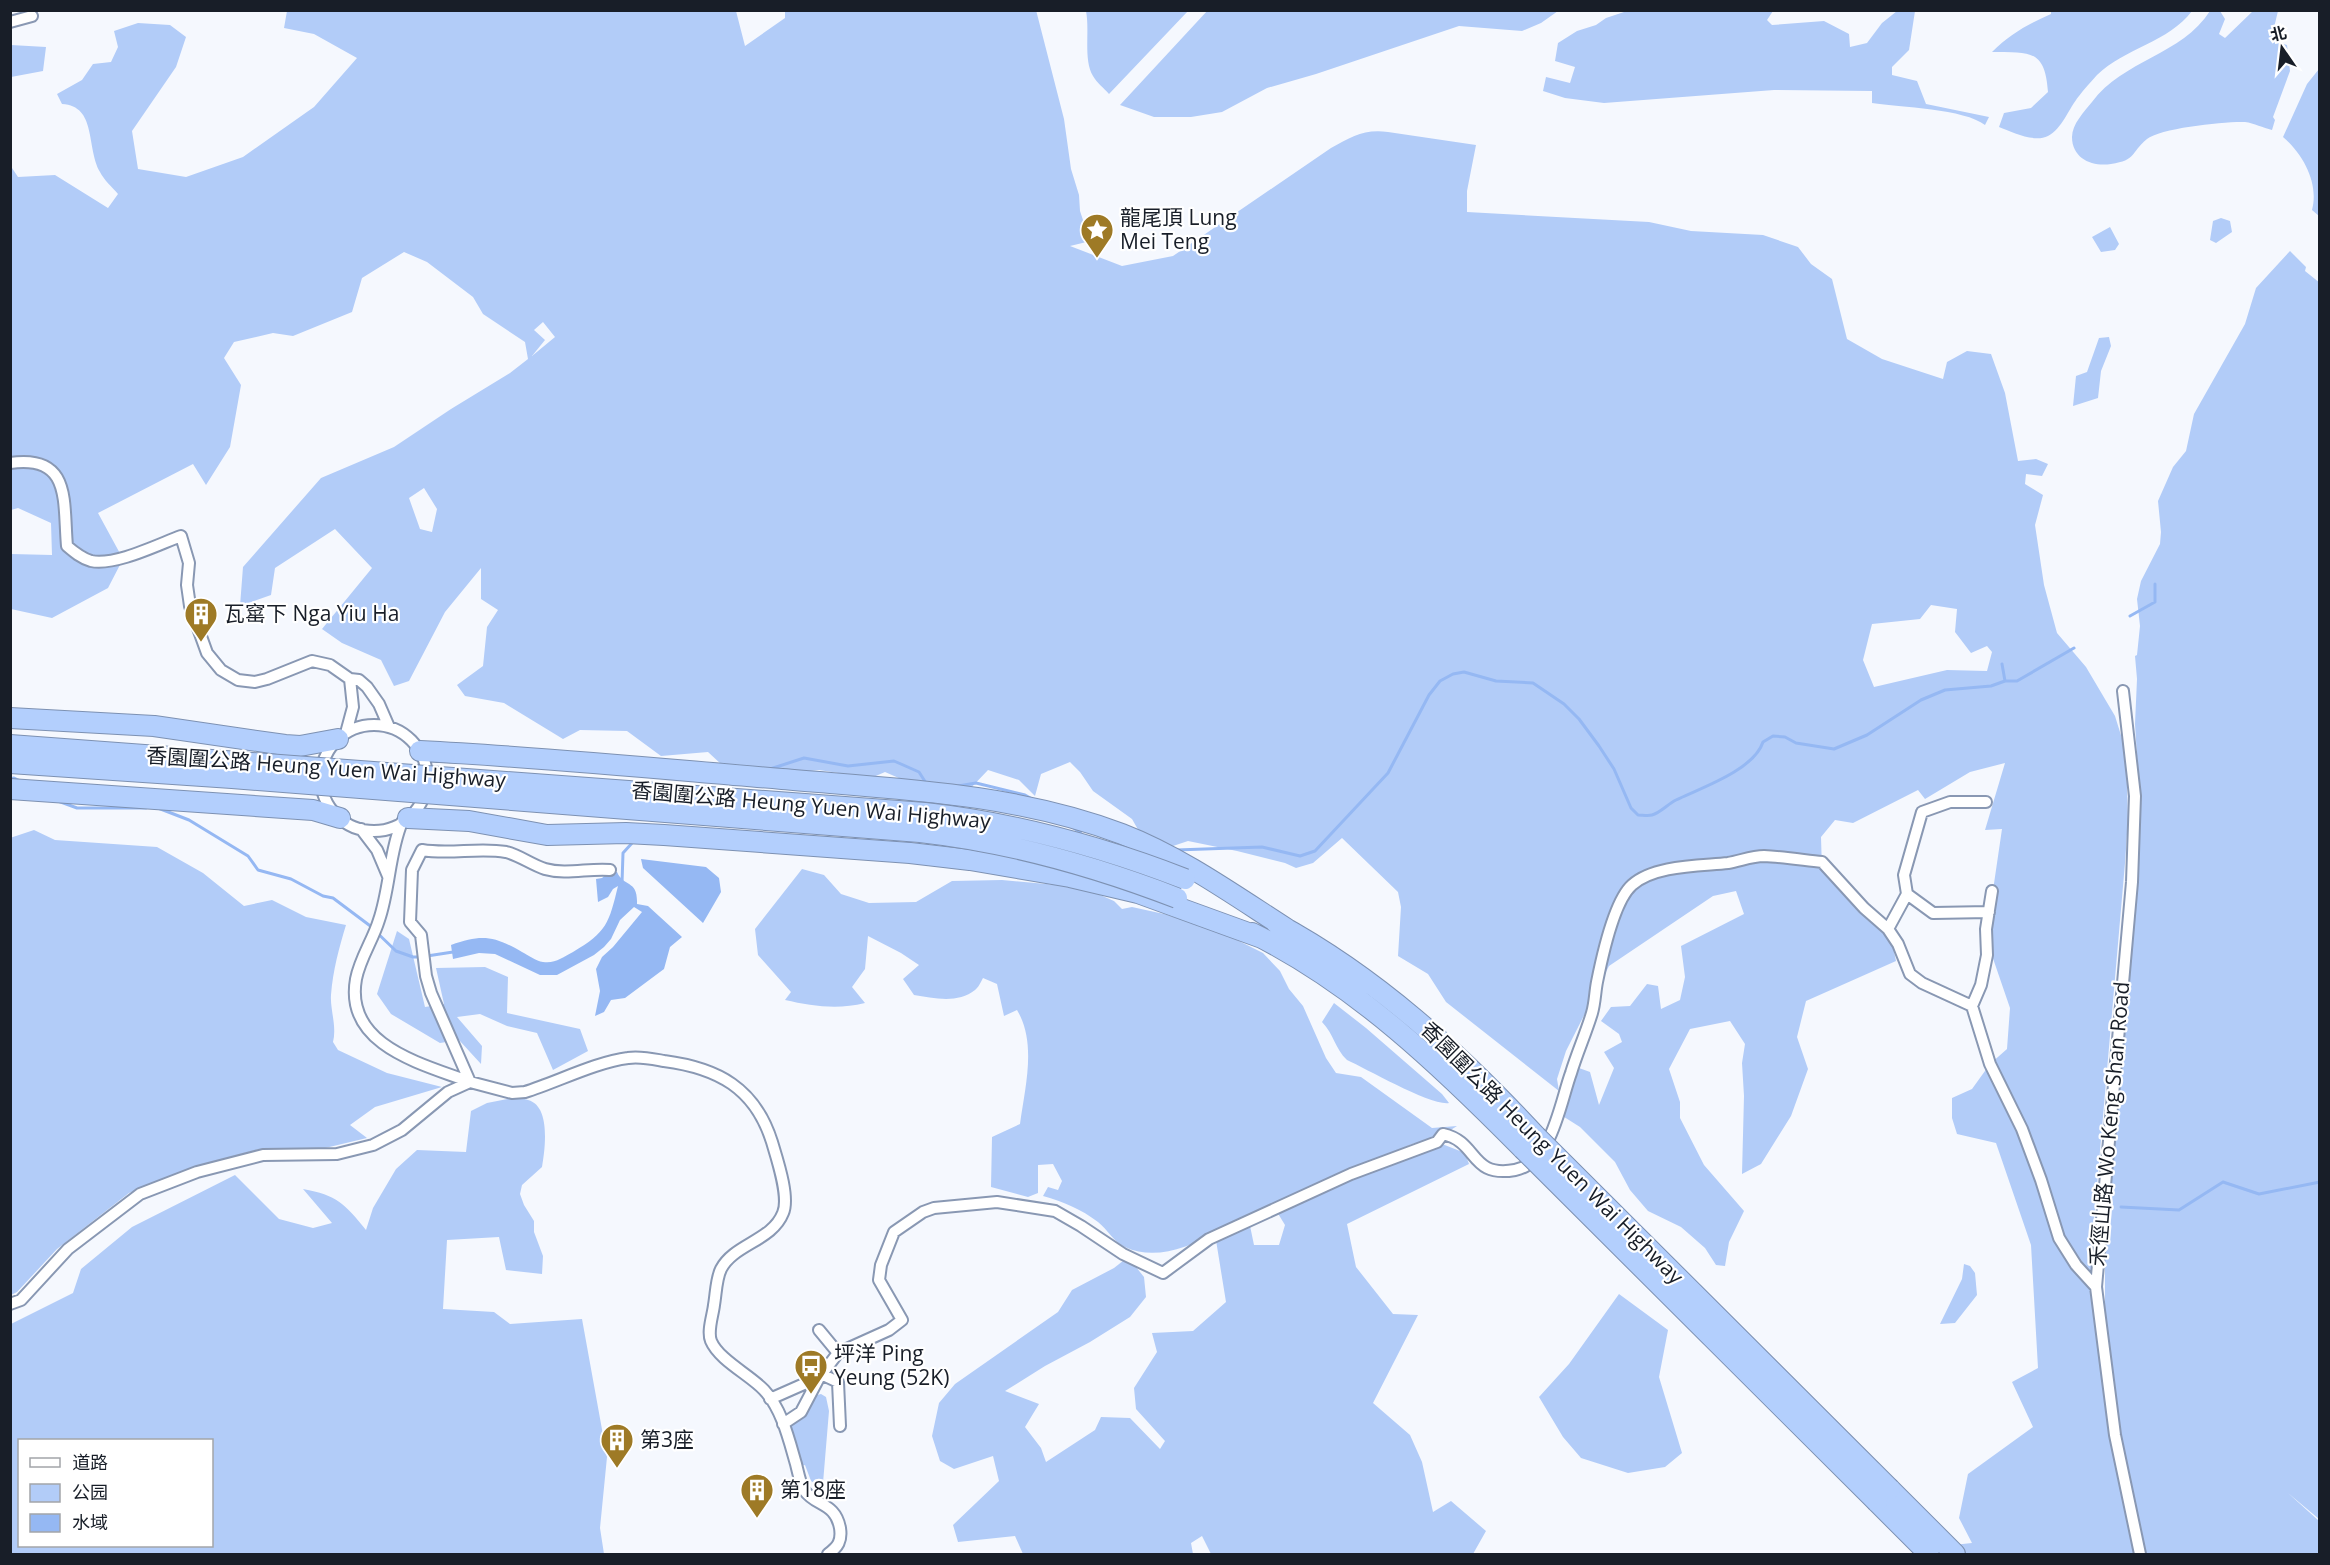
<svg xmlns="http://www.w3.org/2000/svg" width="2330" height="1565" font-family="'Open Sans','Noto Sans SC',sans-serif">
  <style>
    .green { fill: #b2ccf8; fill-rule: evenodd }
    .water { fill: #95b8f3 }
    .lines { fill: none; stroke-linecap: round; stroke-linejoin: round }
    .stream { stroke: #95b8f3; stroke-width: 3 }
    .street-casing { stroke: #8998b3; stroke-width: 14 }
    .highway-casing { stroke: #7d91b2; stroke-width: 22 }
    .street { stroke: #fff; stroke-width: 10 }
    .highway { stroke: #b3cffd; stroke-width: 20 }
    .highway-bridge-casing { stroke: #7d91b2; stroke-width: 22; stroke-linecap: butt }
    .highway-bridge { stroke: #b3cffd; stroke-width: 20 }
    .labels { text-anchor: middle; stroke-width: 4.5; stroke-linejoin: round; paint-order: stroke }
    .poi-label { font-size: 21px; fill: #181e28; stroke: #fff; text-anchor: start }
    .street-label { font-size: 21px; fill: #181e28; stroke: #fff }
  </style>
  <rect width="100%" height="100%" fill="#f5f8fe"/>
  <path class="green" d="M1036,10l28,109 7,50 8,26 1,16 6,18 13,10 -29,7 52,20 51,-10 158,-108c21,-11 32,-19 57,-16l88,13 -9,46v21l182,10 42,9 72,4 35,12 13,17 21,15 15,60 35,20 61,20 4,-17 20,-11 24,3 14,39 13,68 18,-2 12,5 -6,12 -16,-2 -1,10 18,11 -8,30 9,60 13,48 29,34 29,49 9,29 3,38 1,37 -3,43 -31,357 2,67 9,15v-58l33,-379 2,-61 -5,-80 2,-45 -2,-23 2,-1 3,-29 -3,-27 4,-18 19,-37 1,-12 -3,-31 15,-34 13,-16 8,-37 51,-90 11,-36 34,-37 16,16 -1,4 15,12 -1,1236 -31,-26 31,28v33h-356l-10,-9 19,-2 -13,-25 9,-44 65,-47 -21,-45 26,-14 -7,-123 -35,-102 -39,-9 -5,-16v-20l20,-9 18,-25 17,-15 3,-41 -24,-70 16,-109 -17,1 20,-67 -35,9 -45,27 -7,-9 -65,33 -18,-3 -14,17 1,33 70,71 4,20 -90,40 -9,36 11,32 -17,47 -30,48 -19,10 2,-78 -2,-33 3,-19 -15,-23 -40,8 -21,40 11,33v16l24,47 40,46 -15,31 -4,24 -9,-1 -11,-17 -24,-21 -33,-16 -18,-21 -15,-28 -35,-35 -19,-12 7,-35 11,-12 11,4 9,33 15,-37 -10,-16 18,-10 -3,-8 -18,-13 10,-14 19,-1 17,-22 11,2 3,23 19,-9 5,-23 -4,-31 63,-32 -8,-23 -23,5 -104,70 -43,85 -9,28 2,12 -113,-89 -18,-28 -30,-18 3,-49 -3,-15 -56,-54 -29,25 -17,5 -11,-5 -48,-12 -49,-10 -42,14 2,-8 -16,-28 -39,-28 -13,-19 -10,-10 -29,12 -6,22 -16,-16 -31,-10 -20,21 -60,-9 -23,-10 -14,6 -52,-8 -91,11 -7,-17 -13,-12 -47,4 -34,-25 -47,-1 -17,9 -59,-36 -39,-7 -8,-11 26,-19 4,-39 11,-17 -17,-11v-31l-36,44 -36,69 -15,5 -13,-26 -39,-17 -20,-14 50,-61 -37,-39 -60,39 -4,27 -31,11 3,-39 78,-89 73,-31 57,-38 59,-36 18,-14 -3,-17 -42,-28 -10,-17 -46,-35 -23,-10 -42,26 -10,34 -59,24 -20,-3 -39,9 -10,16 17,27 -11,62 -24,38 -13,-21 -95,49 25,46 -15,29 -56,30 -41,-9v-55l41,1 -1,-32 -33,-15 -7,2 -1,-345 8,12 37,-2 53,33 10,-14c-6,-7 -14,-14 -18,-22 -14,-25 -3,-66 -38,-68l-5,-10 25,-14 11,-16 18,-2 7,-15 -4,-16 24,-8 32,2 16,12 -10,30 -44,64 6,38 48,8 57,-20 71,-50 43,-49 -43,-24 -30,-6 3,-17h449l9,35 40,-28v-7zM543,322l12,15 -23,19 13,-16 -11,-10zM424,488l13,21 -5,23 -12,-3 -11,-31zM1931,605l26,4 -2,23 16,21 16,-7 5,6 -5,19 -40,-1 -73,17 -11,-27 9,-36 48,-5z
    M1208,10h350v1l-17,12 -19,8 -63,-5 -143,48 -49,14 -45,24 -31,5h-37l-34,-12z
    M1086,11v-1l102,1 -79,83c-5,-6 -12,-11 -16,-18 -10,-17 -3,-45 -7,-65z
    M1627,11h146l-6,9 5,5 52,-4 25,13 1,13 17,-4 15,-20 15,-12h18l-6,39 -17,17v8l25,6 9,23 63,13 -4,8c-20,-16 -85,-18 -113,-22v-12l-98,-1 -170,13 -39,-5 -22,-7 3,-14 24,6 5,-16 -20,-6 3,-18 19,-12 19,-6 10,-7z
    M2051,11v-1l141,1c-23,31 -67,37 -95,64 -6,7 -13,14 -18,21 -10,12 -17,33 -31,40 -14,7 -36,-4 -49,-9l5,-14 27,-5 17,-16c-3,-44 -19,-39 -56,-40 18,-18 36,-28 59,-38z
    M2210,11h10l5,8 -6,15 6,4 28,-27h25l-7,29 16,5 3,26 -17,46 2,3 -3,10c-9,-2 -18,-7 -27,-8 -18,-1 -85,6 -98,17 -17,14 -10,21 -36,25 -18,3 -39,-5 -39,-27 0,-13 12,-25 20,-35 31,-42 90,-47 118,-91z
    M11,45l35,2 -3,24 -32,6z
    M2319,69l1,146 -1,1 -7,-6c7,-26 -8,-55 -29,-73l24,-53z
    M2221,218l9,3 2,11 -16,11 -6,-3 3,-19z
    M2110,227l9,17 -4,6 -14,2 -9,-15z
    M2109,337l2,9 -10,25 -3,27 -25,8 3,-30 11,-4 12,-34z
    M34,830l21,10 102,7 46,26 41,33 28,-6 34,17 40,8c-7,23 -13,45 -15,70 -1,15 6,31 2,47l5,8 49,23 55,14 -67,20 -25,18 17,13 -46,11h-61l-67,18 -64,26 -72,56 -40,43 -6,3 -1,-457z
    M802,869l22,6 17,19 28,9 47,-1 36,-21 50,-1 66,6 23,5 23,10 8,8 10,-2 32,7 59,19 40,20 17,18 9,18 14,17 23,52 10,15 25,4 71,51 25,-2 -19,12 -26,6 -125,54 150,-56 28,11 4,11 -122,60 9,43 37,47 25,1 -45,88 37,32 12,27 11,50 18,-11 35,30 -13,23h-262l-9,-18 -11,7 2,11h-170l-8,-18 -57,6 -5,-17 46,-44 -6,-25 -39,13 -14,-8 -8,-25 7,-33 16,-19 103,-72 14,-22 42,-22 14,-11 16,20 2,20 -16,20 -40,25 -45,24 -40,25 34,13 -14,23 16,21 5,14 49,-32 6,-13 29,1 30,31 5,-8 -29,-32 -2,-21 23,-36 -5,-19 41,-2 33,-29 -11,-68c-27,13 -60,27 -90,13 -10,-4 -18,-18 -27,-25 -17,-13 -34,-20 -55,-26l5,-9 10,3 4,-9 -9,-17 -15,1v28l-10,4 -37,-10 1,-50 28,-13c5,-37 17,-81 -3,-114l-13,6 -7,-32 -14,-6c-2,4 -5,10 -8,12 -17,14 -42,8 -61,5l-11,-16 16,-14 -18,-12 -33,-17 -3,33 -13,18 13,16c-28,7 -53,3 -80,-3l6,-8 -33,-37 -3,-26zM1274,1207l11,18 -6,20h-25l-5,-24z
    M397,931l12,8 16,68 19,-3 -8,-36 49,-1 23,10 -1,36 73,16 8,22 -35,19 -16,-37 -30,-7 -27,-12 -23,3 25,29 -1,18 -22,-24 -19,3 -49,-29 -14,-20z
    M1334,1003l32,25 76,66 7,9c-18,3 -82,-34 -102,-43 -12,-11 -13,-26 -25,-38z
    M513,1098c5,1 11,0 15,2 23,6 17,49 14,67l-20,18 -2,9 4,11 10,16v11l9,24 -1,18 -36,-4 -7,-33 -52,3 -4,69 51,3 16,12 72,-5 25,138 -7,71 4,26h-593v-230l62,-31 8,-24 51,-42 103,-52 44,44 34,9 19,-5 -29,-34c34,6 42,15 63,41l7,-22 23,-39 21,-19 49,2 5,-41 16,-8zM212,1440v106h-192v-106z
    M1964,1264l6,2 5,7 2,22 -22,28 -15,1 22,-45z
    M1619,1294l49,36 -9,47 23,76 -17,14 -37,6 -47,-15 -18,-21 -24,-40 30,-33z
    M821,1394l5,3 3,14 -6,72 -4,3 -8,-5 -6,-16 -4,1 -10,-38v-2l13,-10 13,-21z"/>
  <path class="water" d="M641,859l65,8 13,11 2,14 -18,31 -60,-55z
    M610,871l7,1c7,16 21,7 20,32l11,2 34,31 -12,10 -6,22 -39,29 -14,2 -7,12 -9,4 5,-25 -4,-22 6,-12 11,-10 29,-35 -8,-5 -14,13 -9,19 -7,8 -10,8 -37,20h-17l-45,-21 -16,-1 -26,6 -2,-14c31,-11 43,-9 71,7 6,3 14,9 21,10 12,2 20,-5 30,-10 34,-20 36,-29 45,-66l-5,3 -5,8 -10,5 -2,-23 6,-1z"/>
  <g class="lines">
    <path class="stream" d="M2130,616l25,-14v-18
      M2002,664l3,17
      M770,769l34,-11 44,8 46,-5 25,11 7,11
      M10,779l4,-1 6,3
      M958,786l18,-3 49,12 7,4
      M58,801l19,7h69
      M158,808l31,12 59,36 10,14 33,9 32,17 10,2 36,27 27,26 17,6h8
      M1072,827l8,5 2,5
      M1176,850l86,-3 38,9 15,-5 73,-78 41,-78 11,-14 13,-7 11,-2 32,9 37,2 31,21 15,15 20,27 15,23 17,39 7,7c4,0 10,1 14,0 8,-2 16,-11 24,-15 25,-12 78,-30 87,-58l10,-6 12,1 11,6 38,6 33,-14 54,-35 24,-10 46,-4 14,-5h12l57,-33
      M622,883l1,-30 10,-11
      M427,956l26,-4
      M2121,1207l58,3 44,-28 36,12 61,-12"/>
    <g class="street-casing">
      <path id="street" d="M10,22l22,-6
        M10,463c62,-9 53,39 57,83 7,6 14,12 24,15 24,5 66,-16 90,-25l8,27 -2,22 3,21 17,47 14,17 17,10 17,2 12,-3 45,-18 18,4 20,14 9,1 8,7 12,17 10,23
        M2123,691l12,105 -3,86 -36,405 19,148 25,119
        M321 778a53 53 0 1 1 106 0a53 53 0 1 1-106 0Z
        M346,733l7,-26 -3,-28
        M402,822c-13,31 -12,66 -23,98 -6,20 -19,38 -23,59 -12,67 67,85 114,103
        M361,829l16,21 11,26
        M1907,894l26,19 56,-1
        M1888,929l19,-35 -3,-19 18,-63 28,-10h36
        M1972,1006l9,-21 6,-30 -1,-26 6,-38
        M470,1082l-39,-89 -5,-17 -5,-41 -11,-13 2,-52 10,-20c28,5 56,-3 84,2 13,3 26,13 39,17 21,6 44,-1 65,1
        M10,1304l11,-4 47,-51 72,-55 57,-22 66,-17 74,-1 36,-9 29,-15 46,-38 22,-10 42,11 13,-1c32,-10 71,-30 103,-34 12,-2 25,1 36,3 54,7 91,27 108,81 5,17 18,55 11,71 -11,28 -49,31 -62,56 -5,10 -5,25 -7,36 -1,10 -7,26 -3,36 8,19 39,34 53,49 18,19 25,50 32,74 2,8 4,19 8,26 12,17 31,12 36,38 2,13 -2,19 -12,26
        M819,1330l19,23
        M770,1399l43,-19 12,-10 13,-17 51,-23 13,-10 -23,-40 2,-15 13,-33 29,-20 11,-4 63,-6 58,9 26,15 42,28 40,19 46,-34 142,-65 86,-32 6,-8c36,8 26,44 72,36 37,-7 45,-67 56,-97 6,-20 15,-40 21,-60 3,-10 3,-21 5,-31 5,-25 17,-81 35,-97 22,-20 68,-19 96,-22 12,-2 24,-7 36,-7 19,1 39,4 58,6l42,46 24,21 10,15 12,30 12,9 50,23 18,58 32,65 19,51 18,58 17,27 20,22
        M783,1424l18,-12 20,-38 17,8 2,44"/>
    </g>
    <g class="highway-casing">
      <path id="highway" d="M10,718l144,8 131,19 15,1 38,-7
        M420,751c121,6 242,18 362,28 115,10 232,14 340,55 59,23 112,61 165,95
        M10,789l303,21 27,8
        M408,818l61,3 78,14 79,-2 38,2 246,18 60,7 100,17 68,16 124,45
        M1276,923c100,54 183,130 260,213
        M1252,933c105,52 190,134 271,216
        M1890,1489l65,65
        M1877,1502l52,52"/>
    </g>
    <use href="#street" class="street"/>
    <use href="#highway" class="highway"/>
    <g class="highway-bridge-casing">
      <path id="highway-bridge" d="M10,745l915,68c91,10 175,33 260,66
        M10,763l222,15 688,54c89,10 174,34 257,66
        M1536,1136l354,353
        M1523,1149l354,353"/>
    </g>
    <use href="#highway-bridge" class="highway-bridge"/>
  </g>
  <defs>
    <g id="sight-pin" transform="scale(1.725)"><path d="M0 17L-7.5 6A9.5 9.5 0 1 1 7.5 6Z" fill="#9e7a26" stroke="#fff"/><path d="M0-6L1.8-2.2L6-1.7L2.9 1.2L3.7 5.4L0 3.3L-3.7 5.4L-2.9 1.2L-6-1.7L-1.8-2.2Z" fill="#fff"/></g>
    <g id="building-pin" transform="scale(1.725)"><path d="M0 17L-7.5 6A9.5 9.5 0 1 1 7.5 6Z" fill="#9e7a26" stroke="#fff"/><path d="M-4-6H4V6H1V3H-1V6H-4ZM-2.5-4.3h1.7v1.8h-1.7ZM.8-4.3h1.7v1.8H.8ZM-2.5-1h1.7V.8h-1.7ZM.8-1h1.7V.8H.8Z" fill="#fff"/></g>
    <g id="bus-pin" transform="scale(1.725)"><path d="M0 17L-7.5 6A9.5 9.5 0 1 1 7.5 6Z" fill="#9e7a26" stroke="#fff"/><path d="M-5-6H5V4H4V6H2V4H-2V6H-4V4H-5ZM-3.5-4V0h7V-4ZM-3.5 1.2v1.5H-2V1.2ZM2 1.2v1.5H3.5V1.2Z" fill="#fff"/></g>
  </defs>
  <g fill-rule="evenodd">
    <use href="#sight-pin" x="1097" y="230"/>
    <use href="#building-pin" x="201" y="614"/>
    <use href="#bus-pin" x="811" y="1366"/>
    <use href="#building-pin" x="617" y="1440"/>
    <use href="#building-pin" x="757" y="1490"/>
  </g>
  <g class="labels">
    <g class="poi-label">
      <text x="1120" y="225">龍尾頂 Lung<tspan x="1120" dy="24">Mei Teng</tspan></text>
      <text x="224" y="621">瓦窰下 Nga Yiu Ha</text>
      <text x="834" y="1361">坪洋 Ping<tspan x="834" dy="24">Yeung (52K)</tspan></text>
      <text x="640" y="1447">第3座</text>
      <text x="780" y="1497">第18座</text>
    </g>
    <g class="street-label">
      <text transform="translate(326 768) rotate(4)" y="7">香園圍公路 Heung Yuen Wai Highway</text>
      <text transform="translate(811 806) rotate(5)" y="7">香園圍公路 Heung Yuen Wai Highway</text>
      <text transform="translate(2110 1124) rotate(-85)" y="7">禾徑山路 Wo Keng Shan Road</text>
      <text transform="translate(1552 1153) rotate(45)" y="7">香園圍公路 Heung Yuen Wai Highway</text>
    </g>
  </g>
  <rect width="2330" height="1565" fill="none" stroke="#181e28" stroke-width="24"/>
  <rect x="18" y="1439" width="195" height="108" fill="#ffffff" stroke="#a3a5a9" stroke-width="1.5"/>
  <rect x="30" y="1458" width="30" height="9" fill="#ffffff" stroke="#a3a5a9" stroke-width="1.5"/>
  <text x="72" y="1469" font-size="18" fill="#181e28">道路</text>
  <rect x="30" y="1484" width="30" height="18" fill="#b2ccf8" stroke="#a3a5a9" stroke-width="1.5"/>
  <text x="72" y="1499" font-size="18" fill="#181e28">公园</text>
  <rect x="30" y="1514" width="30" height="18" fill="#95b8f3" stroke="#a3a5a9" stroke-width="1.5"/>
  <text x="72" y="1529" font-size="18" fill="#181e28">水域</text>
  <g transform="translate(2282 48) rotate(346)" stroke="#ffffff" stroke-width="4.5" paint-order="stroke">
  <path d="M0-4.5L10 22L0 15L-10 22Z" fill="#181e28"/>
  <text y="-9" font-size="16" font-weight="bold" text-anchor="middle" fill="#181e28">北</text>
  </g>
</svg>
